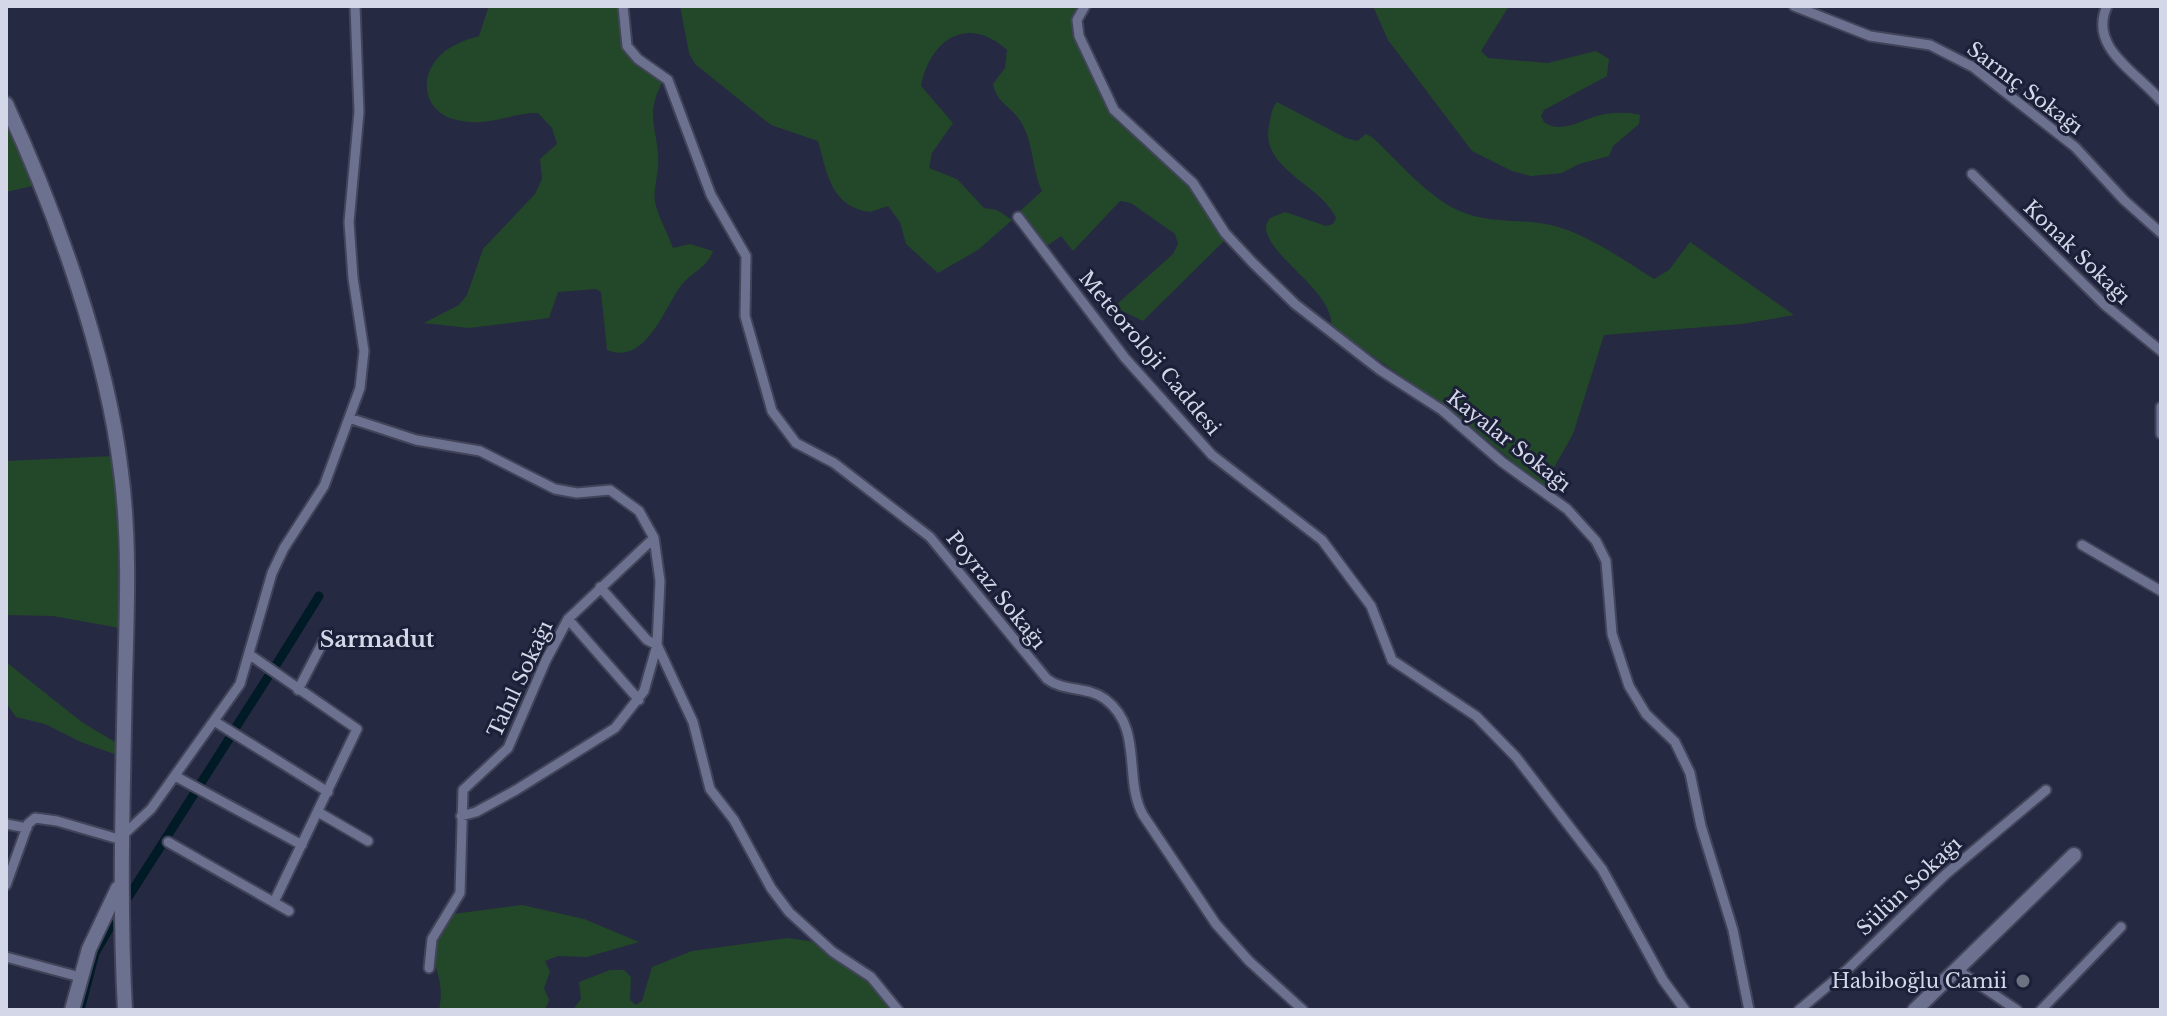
<svg xmlns="http://www.w3.org/2000/svg" width="2167" height="1016" font-family="'Libre Baskerville',serif">
  <style>
    .green { fill: #234829 }
    .lines { fill: none; stroke-linecap: round; stroke-linejoin: round }
    .canal { stroke: #001b25; stroke-width: 9 }
    .street-casing { stroke: #42445a; stroke-width: 13 }
    .secondary-casing { stroke: #42445a; stroke-width: 18 }
    .street { stroke: #6c718f; stroke-width: 9 }
    .secondary { stroke: #6c718f; stroke-width: 14 }
    .worship-dot { fill: #6b7280; stroke: #1c1f38; stroke-width: 3 }
    .labels { text-anchor: middle; stroke-width: 6; stroke-linejoin: round; paint-order: stroke }
    .street-label { font-size: 20px; fill: #d3d7e7; stroke: #1c1f38 }
    .poi-label { font-size: 20px; fill: #d3d7e7; stroke: #1c1f38; text-anchor: end }
    .neighbourhood-label { font-size: 22px; font-weight: bold; fill: #d3d7e7; stroke: #1c1f38 }
  </style>
  <rect width="100%" height="100%" fill="#262942"/>
  <path class="green" d="M489,6h131c-3,45 8,50 43,75 -21,38 -2,52 -5,87 -1,13 -6,24 -2,38 4,14 12,28 17,42l17,-4 23,7c-7,18 -22,21 -33,36 -16,22 -35,79 -73,63l-6,-58 -5,-3 -38,3 -9,26 -80,10 -45,-5 35,-18 8,-10 16,-46 52,-55 7,-15 -2,-20 17,-15 -5,-16 -14,-15c-31,0 -51,16 -85,6 -27,-8 -34,-37 -17,-59 10,-13 28,-20 43,-24z
    M680,6h402l-6,34 40,81 61,51 23,25 26,42 -83,82 -29,-14 59,-53 5,-10 -3,-10 -44,-31 -11,-2 -47,50 -12,-15 -17,12 -25,-36 23,-21c-11,-23 -8,-51 -23,-72 -10,-14 -22,-16 -26,-35l12,-16 2,-18c-40,-36 -77,-10 -86,36l32,37 -21,30 -3,15 28,11 27,29 13,2 15,10 -34,30 -40,23 -32,-29 -6,-22 -12,-16 -18,6c-39,-5 -43,-39 -52,-71l-47,-16 -76,-61 -6,-11z
    M1373,6h136l-28,45 7,7 60,5 48,-12 13,8 -2,17 -63,34 -3,6 3,6c16,13 39,-3 57,-7 12,-3 27,-3 39,0l-1,9 -26,22 -4,10 -30,8 -17,9 -31,3 -19,-5 -40,-20 -84,-111z
    M1277,102l69,36 11,3 9,-7 6,3c27,25 51,55 83,72 33,16 64,9 96,16 37,9 71,34 103,54l15,-9 21,-28 104,73 -52,9 -138,11 -31,99 -30,53 -80,-67 -132,-94c4,-35 -68,-72 -65,-101l4,-7 15,-6 41,14 7,-2 3,-6c-15,-34 -76,-49 -67,-92 2,-9 2,-17 8,-24z
    M6,121l26,65 -26,6z
    M115,456l5,172 -67,-12 -47,-1v-154z
    M6,662l77,61 34,20v12l-36,-13 -36,-18 -29,-7 -10,-14z
    M522,905l62,14 55,23 -52,15 -29,-1 -13,5 5,11 -6,16 5,12 -4,10h-106c10,-48 -26,-45 14,-96z
    M788,938l27,4 55,39 23,29h-320l8,-11 -2,-17 31,-12h14l7,7 -1,23 6,5 6,-4 10,-34 40,-16z"/>
  <g class="lines">
    <path class="canal" d="M276,665l43,-69
      M236,727l32,-50
      M201,783l28,-44
      M129,896l65,-102
      M80,1010l15,-57 22,-38"/>
    <g class="street-casing">
      <path id="street" d="M623,6l4,40 11,13 30,21 43,115 35,61 -1,60 27,95 24,32 38,20 96,74 117,142c17,13 41,7 58,20 39,29 18,80 38,116l73,109 33,37 54,49
        M1085,6l-8,14 2,16 35,74 79,73 32,50 28,30 42,41 85,66 62,40 60,52 65,47 29,32 10,20 6,73 17,52 17,28 29,28 15,31 11,53 32,104 16,80
        M1794,6l76,30 60,9 43,22 102,80 49,53 37,33
        M2107,6c-19,42 30,66 54,95
        M1972,174l134,132 55,45
        M1018,217l107,141 87,97 110,85 49,66 21,54 84,56 40,41 86,112 61,111 22,30
        M2161,407v27
        M349,418l67,22 64,11 75,38 22,4 33,-3 29,21 15,27
        M2082,545l79,46
        M568,619l71,81
        M250,655l107,74 -83,173
        M298,690l27,-52
        M214,721l114,71
        M175,776l127,69
        M318,812l50,29
        M461,816l15,-4 40,-22 99,-62 29,-37 13,-46 -10,-5 -47,-53
        M6,824l21,4
        M122,836l29,-27 89,-125 32,-111 12,-25 40,-62 36,-98 4,-37 -11,-73 -4,-56 10,-110 -4,-106
        M168,842l121,69
        M6,885l22,-61 7,-6 22,3 65,19
        M6,957l74,20
        M429,968l3,-29 28,-46 3,-103 45,-42 38,-88 22,-41 86,-81 6,43 -3,64 36,77 17,67 24,31 37,68 18,24 44,40 38,25 27,33
        M1959,971l58,39
        M1799,1010l49,-41 98,-95 100,-84
        M2041,1010l80,-83"/>
    </g>
    <g class="secondary-casing">
      <path id="secondary" d="M6,104c50,108 101,250 115,368 9,68 6,138 4,206 -2,111 -6,221 0,332
        M72,1010l17,-61 29,-61
        M1915,1010l159,-155"/>
    </g>
    <use href="#street" class="street"/>
    <use href="#secondary" class="secondary"/>
  </g>
  <circle class="worship-dot" cx="2023" cy="981" r="8"/>
  <g class="labels">
    <g class="street-label">
      <text transform="translate(2025 88) rotate(37)" y="7">Sarnıç Sokağı</text>
      <text transform="translate(2077 252) rotate(44)" y="7">Konak Sokağı</text>
      <text transform="translate(1150 353) rotate(50)" y="7">Meteoroloji Caddesi</text>
      <text transform="translate(1509 441) rotate(38)" y="7">Kayalar Sokağı</text>
      <text transform="translate(996 590) rotate(51)" y="7">Poyraz Sokağı</text>
      <text transform="translate(520 679) rotate(-65)" y="7">Tahıl Sokağı</text>
      <text transform="translate(1909 886) rotate(-43)" y="7">Sülün Sokağı</text>
    </g>
    <g class="poi-label">
      <text x="2007" y="988">Habiboğlu Camii</text>
    </g>
    <g class="neighbourhood-label">
      <text x="377" y="647">Sarmadut</text>
    </g>
  </g>
  <rect width="2167" height="1016" fill="none" stroke="#d3d7e7" stroke-width="16"/>
</svg>
